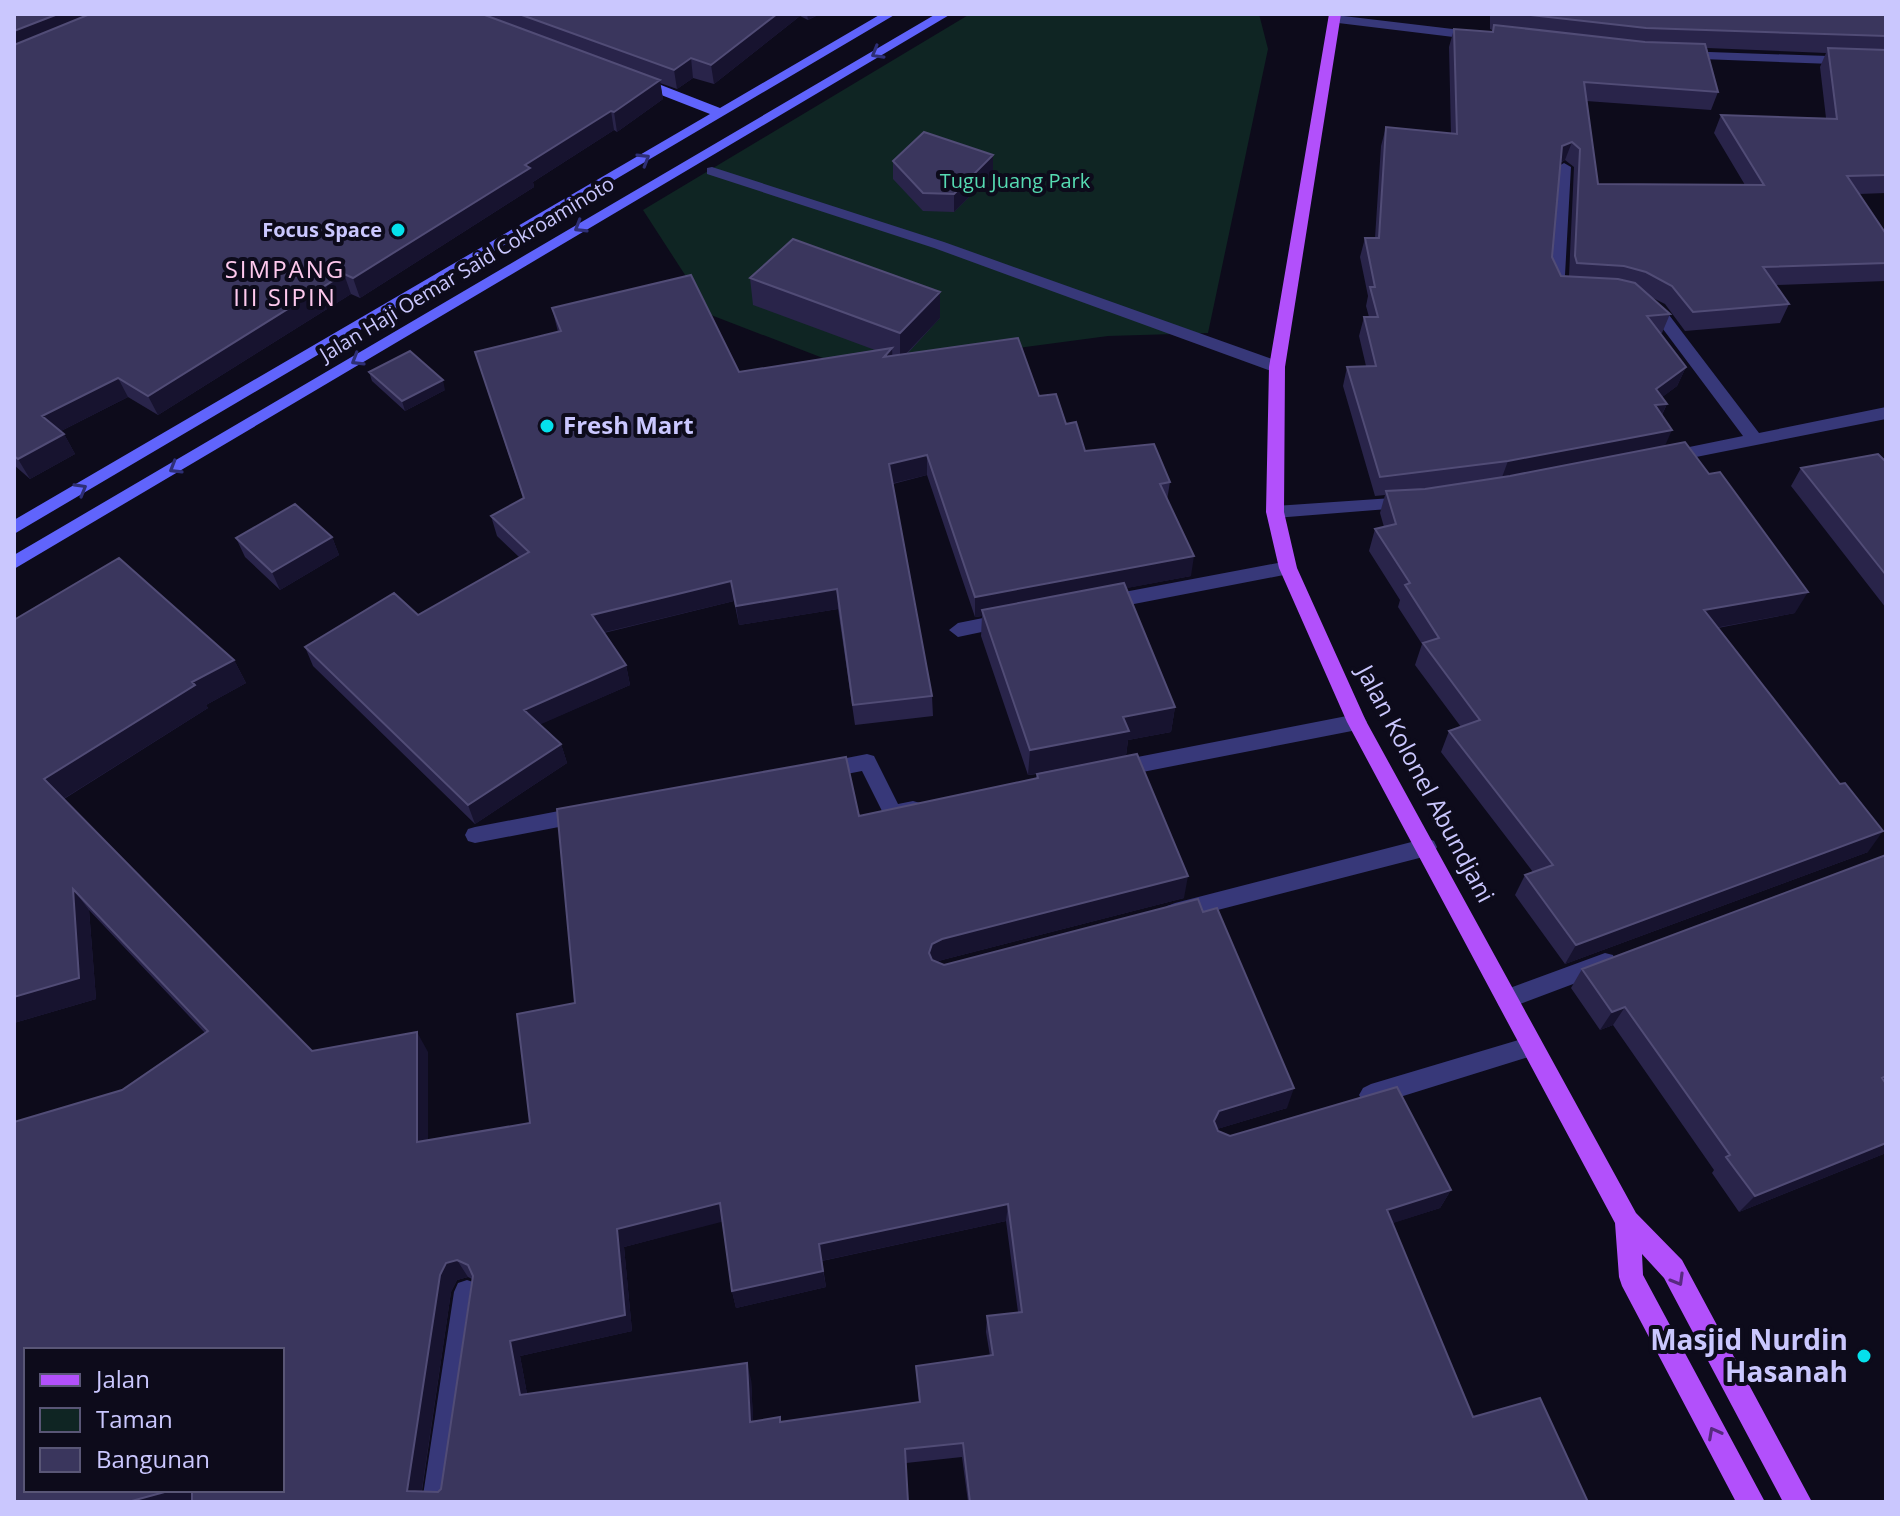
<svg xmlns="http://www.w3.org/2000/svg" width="1900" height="1516" font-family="'Open Sans',sans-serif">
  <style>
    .green { fill: #0f2523 }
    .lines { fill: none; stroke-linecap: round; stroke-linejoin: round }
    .lane { fill: #373879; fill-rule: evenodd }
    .street { fill: #373879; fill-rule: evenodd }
    .secondary { fill: #6064fc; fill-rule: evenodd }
    .primary { fill: #b250fb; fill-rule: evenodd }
    .wall { fill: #29244a; fill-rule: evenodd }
    .shaded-wall { fill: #17132f }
    .building { fill: #3a365d; stroke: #514c76; stroke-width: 2; fill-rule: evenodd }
    .oneway { stroke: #2e2f75 }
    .oneway2 { stroke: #572a80 }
    .poi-dot { fill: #05e1ec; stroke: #0d0b1b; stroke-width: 3 }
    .labels { text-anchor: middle; stroke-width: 8; stroke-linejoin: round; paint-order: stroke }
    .far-park-label { font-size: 20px; fill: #56dbb2; stroke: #0d0b1b }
    .far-poi-label { font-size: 20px; font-weight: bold; fill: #cac7fe; stroke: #0d0b1b; text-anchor: end }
    .far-street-label { font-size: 20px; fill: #cac7fe; stroke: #0d0b1b }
    .far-quarter-label { font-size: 24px; letter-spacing: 2px; fill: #fec9ed; stroke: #0d0b1b }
    .poi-label { font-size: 24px; font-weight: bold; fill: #cac7fe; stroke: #0d0b1b; text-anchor: start }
    .street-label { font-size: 24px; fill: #cac7fe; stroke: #0d0b1b }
    .near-poi-label { font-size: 28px; font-weight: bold; fill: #cac7fe; stroke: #0d0b1b; text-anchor: end }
  </style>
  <rect width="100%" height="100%" fill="#0d0b1b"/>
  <path class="green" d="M970,14h289l9,35 -60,284 -100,3 -254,34 -143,-55 -68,-105z"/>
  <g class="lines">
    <path class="lane" d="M712,167l232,75 339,121 2,4 -2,4h-12l-337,-123 -227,-74v-6z
      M1288,561l6,2 3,5 -3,5 -191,37 -9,-7 9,-7z
      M1008,613l9,7 -2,5 -57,12 -9,-7 9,-7z
      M1357,714l7,3 3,5 -3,5 -7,3 -240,47 -7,-2 -3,-6 3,-6 7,-2z
      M867,754l7,2 24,48 15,-3 7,2 3,6 -3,6 -27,6 -7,-2 -24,-48 -41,8 -7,-2 -3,-6 3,-6 7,-2z
      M585,806l7,2 3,6 -3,6 -7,2 -110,21 -7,-2 -3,-6 3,-6 7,-2z
      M1532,1036l8,3 3,7 -3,7 -8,3 -161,50 -8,-4 -4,-7 4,-7 8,-4z"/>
    <path class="street" d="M1335,15l143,17 7,4 -7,4 -148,-18 -2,-3z
      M1681,51l205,7v8l-210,-8 -2,-3z
      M1564,163l7,4 -6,108 8,15 -8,5 -10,-3 -6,-17 8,-108z
      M1649,300l14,7 96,126 127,-26v12l-220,44 -6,-2 -3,-4 3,-4 83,-17 -92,-123 -8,-5v-6z
      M1407,497l9,6 -3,4 -138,11 -9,-6 9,-6z
      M1427,838l7,3 3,6 -3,6 -7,3 -252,65 -8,-3 -3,-6 3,-6 8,-3z
      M1605,953l8,2 3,7 -3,7 -106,40 -8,-3 -3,-7 3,-7z
      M467,1280l9,3 4,9 -30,210h-28l32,-210 4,-9z"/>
    <path class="secondary" d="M881,14h15l-882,520v-14l696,-406 -77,-30v-6h10l77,30z
      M936,14h15l-937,555v-14z"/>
    <path class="primary" d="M1329,14h12l-56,353 -1,145 13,56 69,153 270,492 46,47 130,242h-29l-119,-224 -22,-24 1,21 122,227h-29l-114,-216 -3,-9 -4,-54 -268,-501 -68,-154 -13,-56 3,-145z"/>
  </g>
  <path class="wall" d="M14,14h806l-12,6 -8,-4 -86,68 -21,-6 -16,11 -17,-6 3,16 -46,33 -3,-2 -81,52 1,5 -174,111 -9,-4 -193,121 -30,-18 -67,34 3,3 11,20 -45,25 -16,-14z
    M1490,14h396v179l-27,1 27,40v47l-110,4 13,19 -9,19 -95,8 -20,-27 -14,-7 19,17 -8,19h-2l26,34 -9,19 -15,11 5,7 -5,11 3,30 130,168 -77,15 150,224 -303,112 -50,-69 10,-20 8,-3 -92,-120 8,-21 12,-4 -46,-62 7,-21 -24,-37 2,-7 -31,-49 6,-22 9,-2 -4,-14 5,-18 -10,1 -32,-110 4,-19 19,-1 -7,-30 5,-19h5l-3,-11 2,-10 -8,-39 5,-19h10l6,-92 5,-19 65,7 -2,-87 5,-18 38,3v-2l-2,-1zM1707,48l119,5 -6,14 6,51 -105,-3 -7,18 31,52 -147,-1 -12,-83 125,9 7,-18zM1565,160l9,7 -5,109h-8l-9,-19 8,-94z
    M893,161l100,12 -39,39 -31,-1 -30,-32z
    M750,278l190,40 -33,36 132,42 27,28 19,27 85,31 -3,18 24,76 -65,12 49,119 -4,25 -43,8 -2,16 58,142 -242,62 -5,2 350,146 -70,21 1,2 12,5 221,54 -11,18 -48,15 81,194 115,85h-620l-6,-45 -56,6 2,39h-894l108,-412 83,-57 -116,-123 7,89 -82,24v-403l220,40 12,23 -40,22 2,3 -144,91 248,252 116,1v88l102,-17 45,-120 284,-187 177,-37 1,-5 -9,1 -47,-139 1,-20 -7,1 -48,-142 -34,9 39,212 1,20 -78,9 -17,-116 -99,16 -5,-24 -130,32 22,32 4,20 -90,39 21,20 6,19 -92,61 -162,-158 -8,-19 113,-32 101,-58 -22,-21 -6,-20 32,-18 -48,-146 83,-20 -6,-24 187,64 136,-22 -122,-45zM722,1221l10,70 4,17 90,-21 -4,-26 184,-40 12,91 -31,4 -1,16 4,24 -74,10 3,36 -138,20 -1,-5 -27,5 -2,-43 -224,15 -7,-38 112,-25 -8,-84zM468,1277l4,2 -31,210 -3,3 -16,-1 29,-199 6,-12z
    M369,372l76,18 -40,21 -33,-30z
    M1886,462v146l-95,-122 10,-18z
    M332,537l7,18 -59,35 -35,-33 -9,-19z
    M1886,855v298l-147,59 -27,-39 2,-3 -101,-145 -13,5 -29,-42 11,-19z"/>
  <path class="shaded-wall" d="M58,14h58l-102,39v-22z
    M777,14h23v2l-86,68 -3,-19z
    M807,14h13l-12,6z
    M691,58l2,20 -16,11 -3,-19z
    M660,80l3,19 -46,33 -3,-20z
    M611,111l3,19 -81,52 1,5 -174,111 -7,-20 172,-113z
    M1572,142l-7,18 -9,4 6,-18z
    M993,155v18l-39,39v-18z
    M344,274l7,20 -193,121 -10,-19z
    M940,292v26l-40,42v-27z
    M892,348l1,20 -9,-11z
    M1686,367l-9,19 -29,22 8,-19z
    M118,378l10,19 -75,38 -11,-19z
    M443,380l2,10 -40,21 -3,-10z
    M1667,404l-9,18 -3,-17z
    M1672,430l-8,18 -163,32 7,-19z
    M64,434l11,20 -45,25 -12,-20z
    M927,455v20l-37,9 -1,-20z
    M332,537l7,18 -59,35 -8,-18z
    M1194,556l-3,20 -207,39 -2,-5v6l-7,1v-20z
    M731,581l3,20 -137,33 -5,-19z
    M837,589l1,20 -99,16 -3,-19z
    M1808,592l-13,21 -102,19 11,-22z
    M234,660l12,23 -40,22 2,3 -148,93 -16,-22 148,-97z
    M626,665l4,20 -100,44 -6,-19z
    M1175,707l-4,25 -43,8 -2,16 -98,19 2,-25 93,-33z
    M561,744l6,19 -92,61 -7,-19z
    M1883,831l-15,21 -303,112 11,-19z
    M1188,876l-4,22 -242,62 -10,5 -3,-12 3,-9 10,-5z
    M73,889l16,21 7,89 -82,24v-26z
    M1625,1007l-12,18 -13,5 12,-18z
    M417,1032l11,20v108l-11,-18z
    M1294,1088l-7,20 -73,22v-9l5,-10z
    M1886,1143v10l-147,59 16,-16z
    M1451,1190l-11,18 -62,20 9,-18z
    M720,1203l5,18 -101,26 8,84 -112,25 10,54 -10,-15 -10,-54 107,-112z
    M1008,1204l-2,17 -185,40 -2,-17z
    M457,1260l11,17 -11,3 -6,12 -31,210 -13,-11 33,-216 6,-12z
    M823,1271l3,16 -90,21 -4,-17z
    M747,1363l4,16 3,57 -4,-14z
    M172,1490h27l-4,12h-67z"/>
  <path class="building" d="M14,14h44l-44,17z
    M90,14h392l178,66 -46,32 -3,-1 -86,54 5,3 -177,110 -9,-4 -196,122 -30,-18 -76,38 22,18 -46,25 -4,-3v-411z
    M519,14h258l-66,51 -20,-7 -17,12z
    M1521,14h365v22l-240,-8z
    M1494,25l151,17 60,2 13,48 -134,-10 14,102 166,1 -43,-70 116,4 -9,-71 58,2v125l-39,1 39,58v29l-123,4 26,37 -96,8 -21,-26 -26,-14 -22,-6 -47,-3 -2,-7 5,-107 -8,-7 -10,4 -10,111 9,19 57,3 17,4 35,31 -23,2 39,51 -30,22 11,15 -12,1 17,25 -164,31 -128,16 -33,-110 29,-1 -12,-49h14l-8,-30h5l-10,-49h14l7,-111 71,7 -3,-105 39,3z
    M924,132l69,23 -39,39 -31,-1 -30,-32z
    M793,239l147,53 -40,41 -150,-55z
    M691,275l48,97 153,-24 -8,9 134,-19 21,58 17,-2 10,30 10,-2 9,29 69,-7 16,38 -10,2 34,72 -219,41 -48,-142 -38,9 43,232 -79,9 -16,-116 -101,17 -5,-25 -139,34 34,50 -102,45 37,34 -93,61 -163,-158 89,-54 24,22 111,-63 -38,-36 33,-18 -49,-146 86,-21 -9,-23z
    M410,351l33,29 -41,21 -33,-29z
    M1685,442l24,32 11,-2 88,120 -104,18 136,174 5,-1 38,48 -307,114 -51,-70 28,-10 -104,-134 31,-11 -57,-77 16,-5 -34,-53 5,-2 -35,-54 21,-5 -10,-33 39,-2 85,-13z
    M1878,454l8,8v113l-85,-107z
    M295,504l37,33 -60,35 -36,-34z
    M119,558l115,102 -42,22 3,3 -151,94 268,272 105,-19v110l113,-19 -13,-109 58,-11 -18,-194 289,-52 13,59 179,-38 -1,-4 100,-20 51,122 -246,63 -10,5 -3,9 3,7 12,5 254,-66 5,13 14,-4 77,180 -75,23 -5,10 4,10 12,5 167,-49 54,103 -64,20 86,207 67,-19 48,104h-618l-7,-59 -58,6 3,53h-716v-12h90v-140h-256v140h146l-44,12h-114v-380l108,-32 86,-59 -135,-142 6,89 -65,19v-377zM720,1203l12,88 91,-20 -4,-27 189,-40 14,108 -35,4 6,39 -77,11 4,36 -140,20v-5l-30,5 -3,-59 -227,32 -10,-54 115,-26 -8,-86zM457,1260l11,5 5,11 -32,213 -3,3 -31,-1 33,-216 6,-12z
    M1124,583l51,124 -52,10 6,14 -99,19 -48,-140z
    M1886,855v221l-4,2 4,6v59l-131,53 -29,-39 4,-2 -105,-148 -13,5 -30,-43z"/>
  <defs><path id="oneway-chevron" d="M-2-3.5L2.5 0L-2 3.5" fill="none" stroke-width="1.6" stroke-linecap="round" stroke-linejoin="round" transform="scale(2)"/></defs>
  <g class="oneway">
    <use href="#oneway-chevron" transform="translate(877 53) rotate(150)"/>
    <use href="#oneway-chevron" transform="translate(644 159) rotate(-31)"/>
    <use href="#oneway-chevron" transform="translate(580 227) rotate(149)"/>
    <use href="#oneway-chevron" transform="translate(357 360) rotate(149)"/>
    <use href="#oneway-chevron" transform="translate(175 468) rotate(149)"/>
    <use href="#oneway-chevron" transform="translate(81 489) rotate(-30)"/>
  </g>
  <g class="oneway2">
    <use href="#oneway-chevron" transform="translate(1678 1280) rotate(60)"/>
    <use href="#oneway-chevron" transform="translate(1714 1433) rotate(-118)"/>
  </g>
  <g class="poi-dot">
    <circle cx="398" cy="230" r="8"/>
    <circle cx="547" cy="426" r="8"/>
    <circle cx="1864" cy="1356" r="8"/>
  </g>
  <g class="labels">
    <g class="far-park-label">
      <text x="1015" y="188">Tugu Juang Park</text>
    </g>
    <g class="far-poi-label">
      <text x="382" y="237">Focus Space</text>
    </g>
    <g class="far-street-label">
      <text transform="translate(467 269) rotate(-31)" y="7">Jalan Haji Oemar Said Cokroaminoto</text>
    </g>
    <g class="far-quarter-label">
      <text x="285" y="278">SIMPANG<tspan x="285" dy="28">III SIPIN</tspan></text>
    </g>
    <g class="poi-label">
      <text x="563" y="434">Fresh Mart</text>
    </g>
    <g class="street-label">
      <text transform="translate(1425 784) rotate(62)" y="8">Jalan Kolonel Abundjani</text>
    </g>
    <g class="near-poi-label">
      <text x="1848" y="1350">Masjid Nurdin<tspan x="1848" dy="32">Hasanah</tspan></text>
    </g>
  </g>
  <rect width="1900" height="1516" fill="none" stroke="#cac7fe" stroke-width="32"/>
  <rect x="24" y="1348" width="260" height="144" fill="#0d0b1b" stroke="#595676" stroke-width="2"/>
  <rect x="40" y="1374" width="40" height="12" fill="#b250fb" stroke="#595676" stroke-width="2"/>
  <text x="96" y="1388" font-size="24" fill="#cac7fe">Jalan</text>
  <rect x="40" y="1408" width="40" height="24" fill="#0f2523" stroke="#595676" stroke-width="2"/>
  <text x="96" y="1428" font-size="24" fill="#cac7fe">Taman</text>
  <rect x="40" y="1448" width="40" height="24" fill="#3a365d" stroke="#595676" stroke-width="2"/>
  <text x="96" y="1468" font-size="24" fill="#cac7fe">Bangunan</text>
</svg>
